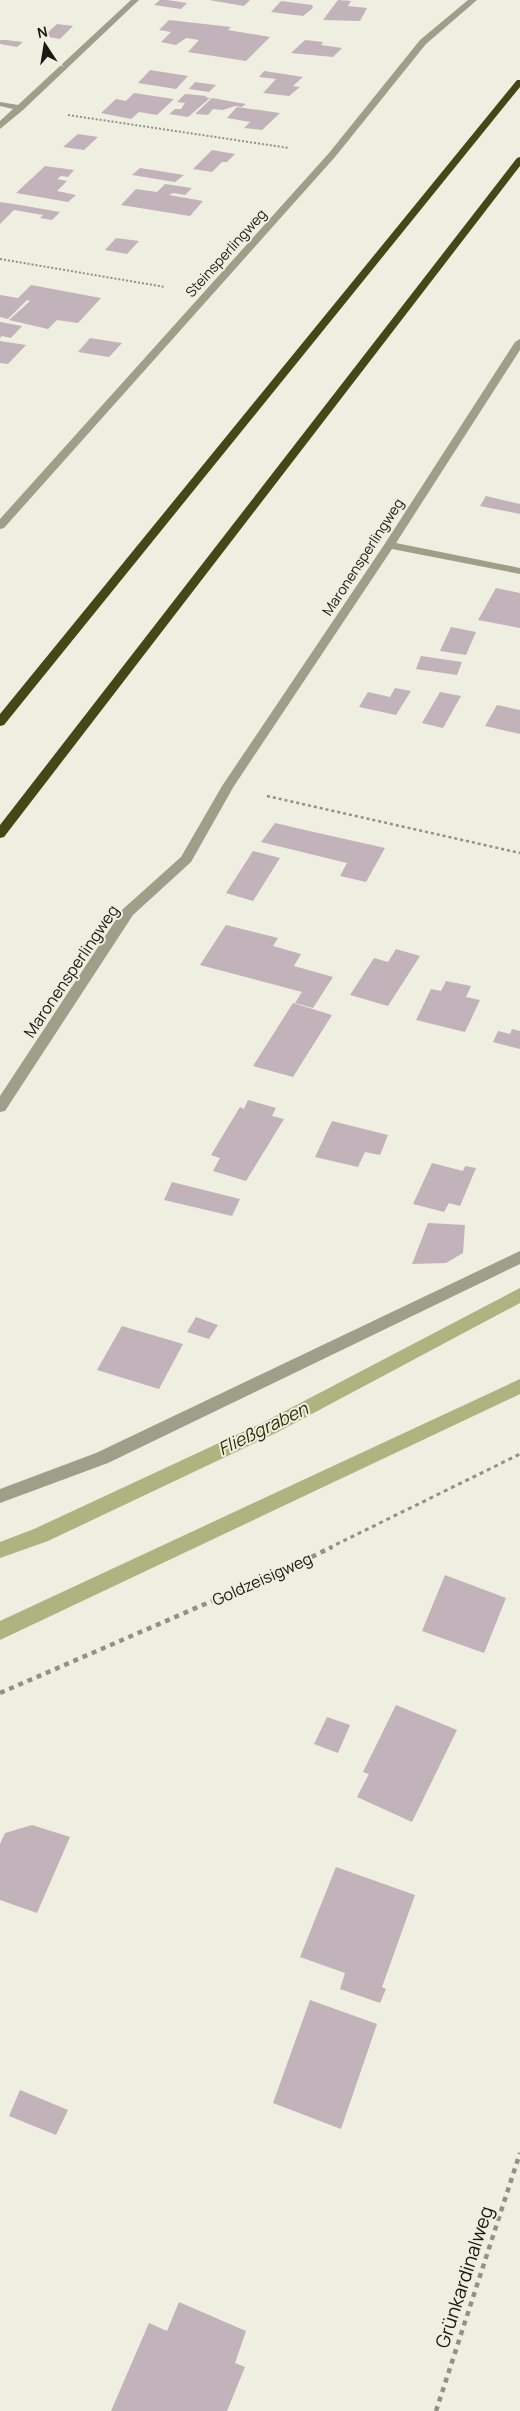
<svg xmlns="http://www.w3.org/2000/svg" width="520" height="2411" font-family="Manrope,sans-serif">
  <style>
    .lines { fill: none; stroke-linecap: round; stroke-linejoin: round }
    .stream { fill: #afb37f; fill-rule: evenodd }
    .building { fill: #c2b2b9 }
    .path-far3 { stroke: #919287; stroke-width: 2; stroke-dasharray: 2 2; stroke-linecap: butt }
    .path-far2 { stroke: #919287; stroke-width: 2.5; stroke-dasharray: 3 3; stroke-linecap: butt }
    .path-far1 { stroke: #919287; stroke-width: 3; stroke-dasharray: 4 4; stroke-linecap: butt }
    .path { stroke: #919287; stroke-width: 4.5; stroke-dasharray: 5 5; stroke-linecap: butt }
    .lane { fill: #9d9f89; fill-rule: evenodd }
    .highway { fill: #464716; fill-rule: evenodd }
    .labels { text-anchor: middle; stroke-width: 4; stroke-linejoin: round; paint-order: stroke }
    .far-street-label { font-size: 14px; fill: #181913; stroke: #eeefe0 }
    .street-label { font-size: 16px; fill: #181913; stroke: #eeefe0 }
    .water-label { font-size: 18px; font-style: italic; fill: #2e2f05; stroke: #eeefe0 }
    .near-street-label { font-size: 19px; fill: #181913; stroke: #eeefe0 }
  </style>
  <rect width="100%" height="100%" fill="#eeefe0"/>
  <g class="lines">
    <path class="stream" d="M520,1288v15l-242,129 -230,109 -48,17v-16l34,-13 230,-107z
      M520,1379v15l-520,246v-19z"/>
  </g>
  <path class="building" d="M160,0h7l20,3 -6,6 -27,-4z
    M209,0h41l-6,6z
    M338,0l13,1 -3,5 19,2 -7,13 -37,-1z
    M281,1l31,4 1,3 -10,8 -32,-4z
    M169,20l62,7 -3,3 42,7 -24,24 -58,-9 11,-12 -13,-2 -10,7 -15,-3 10,-10 -12,-2z
    M57,24l16,2 -13,13 -16,-3z
    M0,40h6l17,2 -6,5 -17,-3z
    M305,40l18,2 -2,3 21,3 -9,9 -42,-4z
    M150,70l38,6 -12,13 -38,-6z
    M264,71l39,6 -10,9 7,1 -11,9 -26,-3 13,-14 -17,-2z
    M195,82l21,3 -7,7 -20,-3z
    M134,93l40,6 -17,16 -18,-3 -8,7 -30,-6 15,-14 10,2z
    M185,94l22,2 -2,1 5,1 -22,19 -19,-3 6,-5h6l4,-6 -8,-1z
    M212,98l34,6 -4,3 -7,-1 -12,4 -10,-1 -5,6 -13,-1z
    M237,107l43,6 -18,17 -18,-2 6,-6 -23,-4z
    M78,134l20,3 -14,13 -21,-3z
    M212,150l23,4 -8,8h-5l-10,10 -19,-3z
    M45,166l29,4 -6,7 -7,-1 -4,3 10,2 -10,10 19,4 -8,7 -52,-9z
    M140,168l44,7 -9,7 -43,-7z
    M165,184l27,4 -7,7 -12,-2 -4,2 34,6 -13,15 -69,-11 15,-16 21,3z
    M0,202l20,3 40,7 -8,8 -12,-2 3,-3 -29,-5 -14,14z
    M116,238l23,3 -12,13 -22,-4z
    M31,285l70,13 -23,25 -21,-3 -9,9 -39,-9 21,-19 -3,-1 -19,19 -8,-2v-22l18,3z
    M0,322l22,4 -11,12 -9,-2 -2,2z
    M90,338l32,5 -13,14 -31,-5z
    M0,341l26,4 -18,19 -8,-1z
    M486,496l34,8v10l-40,-8z
    M496,588l24,5v35l-42,-8z
    M451,627l25,5 -10,23 -26,-4z
    M421,656l41,6 -5,13 -41,-6z
    M395,688l16,3 -15,24 -37,-8 9,-15 22,5z
    M440,692l21,4 -18,32 -21,-5z
    M497,705l23,5v24l-35,-8z
    M275,823l43,10 67,15 -19,34 -26,-6 7,-13 -86,-21z
    M253,851l27,7 -27,43 -27,-8z
    M226,925l52,13 -5,8 28,8 -7,12 39,11 -20,31 -18,-5 7,-11 -102,-27z
    M396,949l24,7 -32,50 -38,-11 24,-37 14,4z
    M446,981l25,5 -5,11 14,3 -15,32 -49,-12 15,-31 10,2z
    M293,1003l39,12 -39,62 -40,-11z
    M512,1029l8,2v18l-27,-7 5,-11 12,3z
    M248,1100l28,8 -4,8 12,3 -38,62 -33,-10 7,-13 -9,-3 29,-48 4,2z
    M332,1121l56,14 -8,20 -15,-3 -7,15 -43,-10z
    M432,1163l31,8 2,-5 11,2 -16,38 -11,-3 -5,9 -31,-8z
    M172,1182l68,17 -8,17 -68,-16z
    M428,1223l37,2 -2,28 -17,10 -34,1z
    M196,1317l22,8 -9,14 -22,-7z
    M122,1326l61,18 -24,45 -62,-19z
    M445,1575l61,23 -22,55 -62,-22z
    M396,1705l61,25 -45,92 -55,-25 12,-23 -6,-2z
    M327,1717l23,8 -12,28 -24,-9z
    M32,1825l38,12 -33,76 -37,-13v-56l5,-11z
    M336,1867l79,28 -33,92 4,2 -6,14 -40,-14 5,-16 -45,-16z
    M310,2000l67,24 -36,105 -68,-26z
    M20,2090l48,20 -12,25 -47,-19z
    M179,2302l67,29 -11,32 10,4 -18,44h-116l38,-88 18,8z"/>
  <g class="lines">
    <path class="path-far3" d="M68,115l221,33
      M0,259l165,28"/>
    <path class="path-far2" d="M267,796l253,57"/>
    <path class="path-far1" d="M329,1548l191,-94"/>
    <path class="path" d="M0,1693l295,-128 37,-18
      M436,2411l84,-258"/>
    <path class="lane" d="M131,0h8l-116,110 -23,19v-8l13,-12 -13,-3v-4l18,3z
      M468,0h9l-51,44 -91,113 -331,371 -4,1v-10l329,-366 91,-113z
      M520,339v11l-124,193 124,25v6l-128,-25 -158,237 -43,76 -58,53 -128,196 -5,1v-16l123,-187 58,-52 41,-71 162,-241 131,-203z
      M520,1251v13l-412,199 -108,40v-14l96,-36z"/>
    <path class="highway" d="M517,80h3v7l-516,638 -4,1v-12z
      M520,157v9l-516,671 -4,1v-13l517,-667z"/>
  </g>
  <g class="labels">
    <g class="far-street-label">
      <text transform="translate(226 253) rotate(-48)" y="5">Steinsperlingweg</text>
      <text transform="translate(363 557) rotate(-57)" y="5">Maronensperlingweg</text>
    </g>
    <g class="street-label">
      <text transform="translate(71 971) rotate(-56)" y="6">Maronensperlingweg</text>
      <text transform="translate(262 1579) rotate(-24)" y="6">Goldzeisigweg</text>
    </g>
    <g class="water-label">
      <text transform="translate(263 1429) rotate(-26)" y="6">Fließgraben</text>
    </g>
    <g class="near-street-label">
      <text transform="translate(464 2277) rotate(-72)" y="7">Grünkardinalweg</text>
    </g>
  </g>
  <g transform="translate(45 45) rotate(348)" stroke="#eeefe0" stroke-width="4" paint-order="stroke">
  <path d="M0-4L9 19L0 12L-9 19Z" fill="#181913"/>
  <text y="-8" font-size="14" font-weight="bold" text-anchor="middle" fill="#181913">N</text>
  </g>
</svg>
